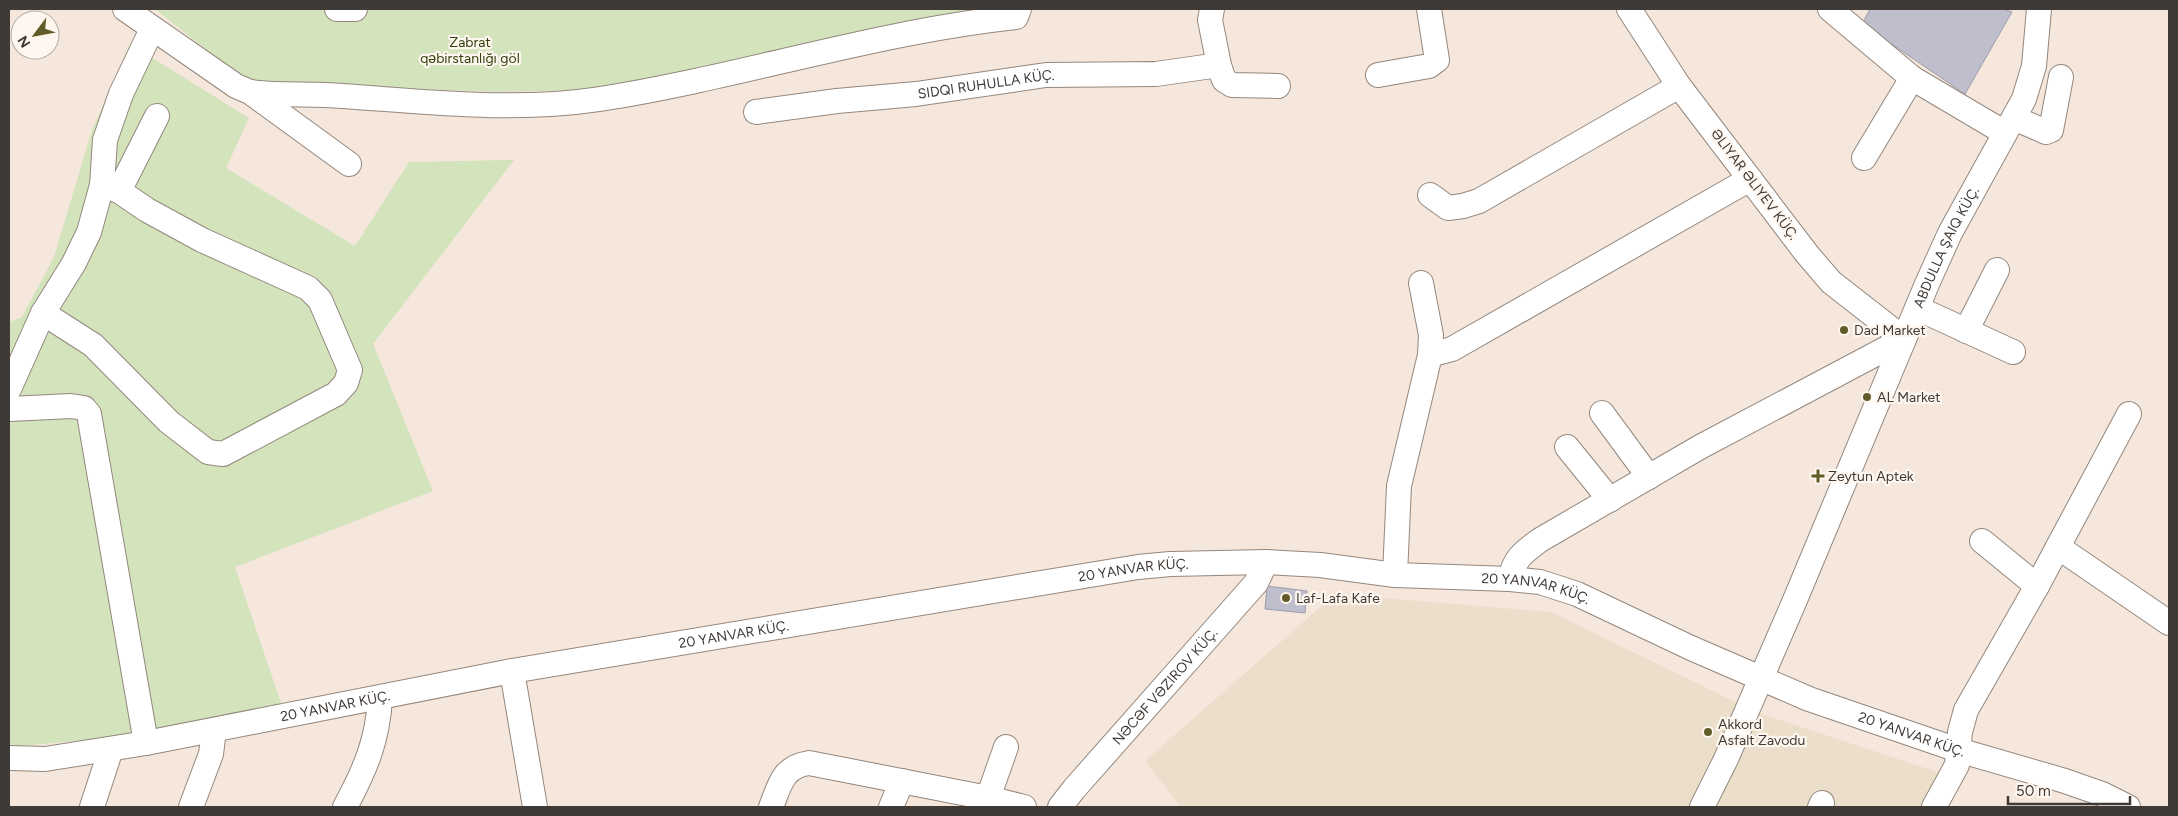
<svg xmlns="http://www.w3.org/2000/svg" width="2178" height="816" font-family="Figtree,sans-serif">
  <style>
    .industrial { fill: #ebdfcb }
    .green { fill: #d3e3bc }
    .building { fill: #bebecd; stroke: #9d9dab }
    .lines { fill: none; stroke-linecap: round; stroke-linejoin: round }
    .minor-casing { stroke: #94877d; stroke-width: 26 }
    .minor { stroke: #fff; stroke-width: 24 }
    .poi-dot { fill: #635b27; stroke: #fef6ef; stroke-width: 2 }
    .labels { text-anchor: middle; stroke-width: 4.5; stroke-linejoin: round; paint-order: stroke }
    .park-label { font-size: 14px; fill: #30410c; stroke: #fef6ef }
    .street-label { font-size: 14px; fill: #403a36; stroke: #fef6ef }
    .poi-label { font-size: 14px; fill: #403a36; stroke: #fef6ef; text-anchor: start }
  </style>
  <rect width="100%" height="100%" fill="#f5e7dc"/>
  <path class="industrial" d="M1335,594l216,18 205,100 187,62 -21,33h-741l-36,-46z"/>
  <path class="green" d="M155,9h833l-394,81 -101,2 -248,-11z
    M130,44l119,74 -23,50 129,78 54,-84 105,-2 -141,184 60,147 -198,76 47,139 -151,30 -122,11v-425l13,-5 32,-60 38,-127z"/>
  <path class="building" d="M1870,9h133l9,3 -47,82 -103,-70z
    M1267,586l40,5 -2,22 -40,-4z"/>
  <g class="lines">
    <g class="minor-casing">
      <g id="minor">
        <path d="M125,9l111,77 14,6 99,72"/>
        <path d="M337,9h18"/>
        <path d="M1830,9l82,69 93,55"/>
        <path d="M1219,65l5,15 8,5 46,1"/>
        <path d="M1378,75l51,-9 8,-6 -8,-51"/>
        <path d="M250,92c31,4 62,1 93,4 86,6 171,16 257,3 140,-22 275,-67 416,-82l3,-8"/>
        <path id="s1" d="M756,112l81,-11 79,-7 130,-19 110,-1 63,-9 -9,-45 2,-11"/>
        <path d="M2014,118l32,14 5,-2 10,-53"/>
        <path d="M1864,158l48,-80"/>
        <path d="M119,191l38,-75"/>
        <path d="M1430,195l18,13 15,-2 16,-5 200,-115"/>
        <path d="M1917,308l96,44"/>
        <path d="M43,313l50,32 76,77 39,30 15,2 113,-60 10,-11 4,-13 -30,-70 -12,-12 -106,-48 -55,-30 -28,-19 -17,-6"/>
        <path d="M1966,331l31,-61"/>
        <path d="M1430,355l22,-6 298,-170"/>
        <path d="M9,389l34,-76 31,-50 15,-31 13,-47 3,-45 16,-46 31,-65"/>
        <path d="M9,409l62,-3 13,2 5,6 57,329"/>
        <path d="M1602,413l47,64"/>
        <path d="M1567,447l43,53"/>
        <path d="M1982,541l55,45"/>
        <path d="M2058,547l111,76"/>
        <path d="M1395,575l4,-89 31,-131 1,-20 -10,-52"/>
        <path d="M1510,579c5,-22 13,-26 30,-39l160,-93 204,-108 -73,-57 -24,-28 -128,-168 -50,-77"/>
        <path d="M512,671l23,136"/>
        <path id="s2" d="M9,758l36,1 101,-16 366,-72 626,-104 32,-3 96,-2 54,3 75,10 115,4 30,3 37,12 114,54 118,51 149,51 107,31 37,13 26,13"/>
        <path d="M988,798l18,-51"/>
        <path d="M92,807l19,-58"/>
        <path d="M191,807l20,-53 3,-24"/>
        <path d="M345,807c20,-37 33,-67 35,-109"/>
        <path d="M771,807c9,-22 11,-40 38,-44l179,35 36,9"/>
        <path d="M891,807l11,-26"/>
        <path id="s3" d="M1060,807l14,-18 182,-206 10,-21"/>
        <path id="s4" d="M1702,807l24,-48 69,-159 132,-316 23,-51 74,-134 10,-33 5,-57"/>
        <path d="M1820,807l2,-4"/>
        <path d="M1934,807l23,-42 3,-33 6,-22 71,-124 92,-172"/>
      </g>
    </g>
    <use href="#minor" class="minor"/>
  </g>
  <g class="poi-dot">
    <circle cx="1844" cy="330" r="5"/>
    <circle cx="1867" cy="397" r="5"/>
    <path d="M1815.5 468.5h5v5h5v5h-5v5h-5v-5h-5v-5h5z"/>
    <circle cx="1286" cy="598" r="5"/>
    <circle cx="1708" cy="732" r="5"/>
  </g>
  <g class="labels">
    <g class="park-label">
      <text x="470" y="47">Zabrat<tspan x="470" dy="16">qəbirstanlığı göl</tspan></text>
    </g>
    <g class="street-label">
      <text dy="5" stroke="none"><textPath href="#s1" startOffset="232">SIDQI RUHULLA KÜÇ.</textPath></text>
      <text transform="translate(1755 184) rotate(53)" y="5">ƏLIYAR ƏLIYEV KÜÇ.</text>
      <text dy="5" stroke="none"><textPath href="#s4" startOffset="611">ABDULLA ŞAIQ KÜÇ.</textPath></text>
      <text dy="5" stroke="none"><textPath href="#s2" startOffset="1141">20 YANVAR KÜÇ.</textPath></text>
      <text dy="5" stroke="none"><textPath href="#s2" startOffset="1546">20 YANVAR KÜÇ.</textPath></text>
      <text dy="5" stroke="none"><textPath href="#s2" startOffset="736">20 YANVAR KÜÇ.</textPath></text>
      <text dy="5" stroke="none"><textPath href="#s3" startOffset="160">NƏCƏF VƏZIROV KÜÇ.</textPath></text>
      <text dy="5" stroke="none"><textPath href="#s2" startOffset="331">20 YANVAR KÜÇ.</textPath></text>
      <text dy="5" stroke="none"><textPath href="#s2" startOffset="1951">20 YANVAR KÜÇ.</textPath></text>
    </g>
    <g class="poi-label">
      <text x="1854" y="335">Dad Market</text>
      <text x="1877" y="402">AL Market</text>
      <text x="1828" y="481">Zeytun Aptek</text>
      <text x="1296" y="603">Laf-Lafa Kafe</text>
      <text x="1718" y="729">Akkord<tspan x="1718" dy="16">Asfalt Zavodu</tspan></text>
    </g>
  </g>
  <rect width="2178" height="816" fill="none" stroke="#403a36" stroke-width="20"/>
  <g transform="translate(35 35) rotate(238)"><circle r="24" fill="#fef6ef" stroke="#b2aba5"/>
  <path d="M0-4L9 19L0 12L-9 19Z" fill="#635b27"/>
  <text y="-8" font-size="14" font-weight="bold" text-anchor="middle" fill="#403a36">N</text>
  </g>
  <path d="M2008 796v8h122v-8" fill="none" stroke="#403a36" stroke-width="2.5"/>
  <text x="2016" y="796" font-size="15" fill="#403a36" stroke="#fef6ef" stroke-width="4" paint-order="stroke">50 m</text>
</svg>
